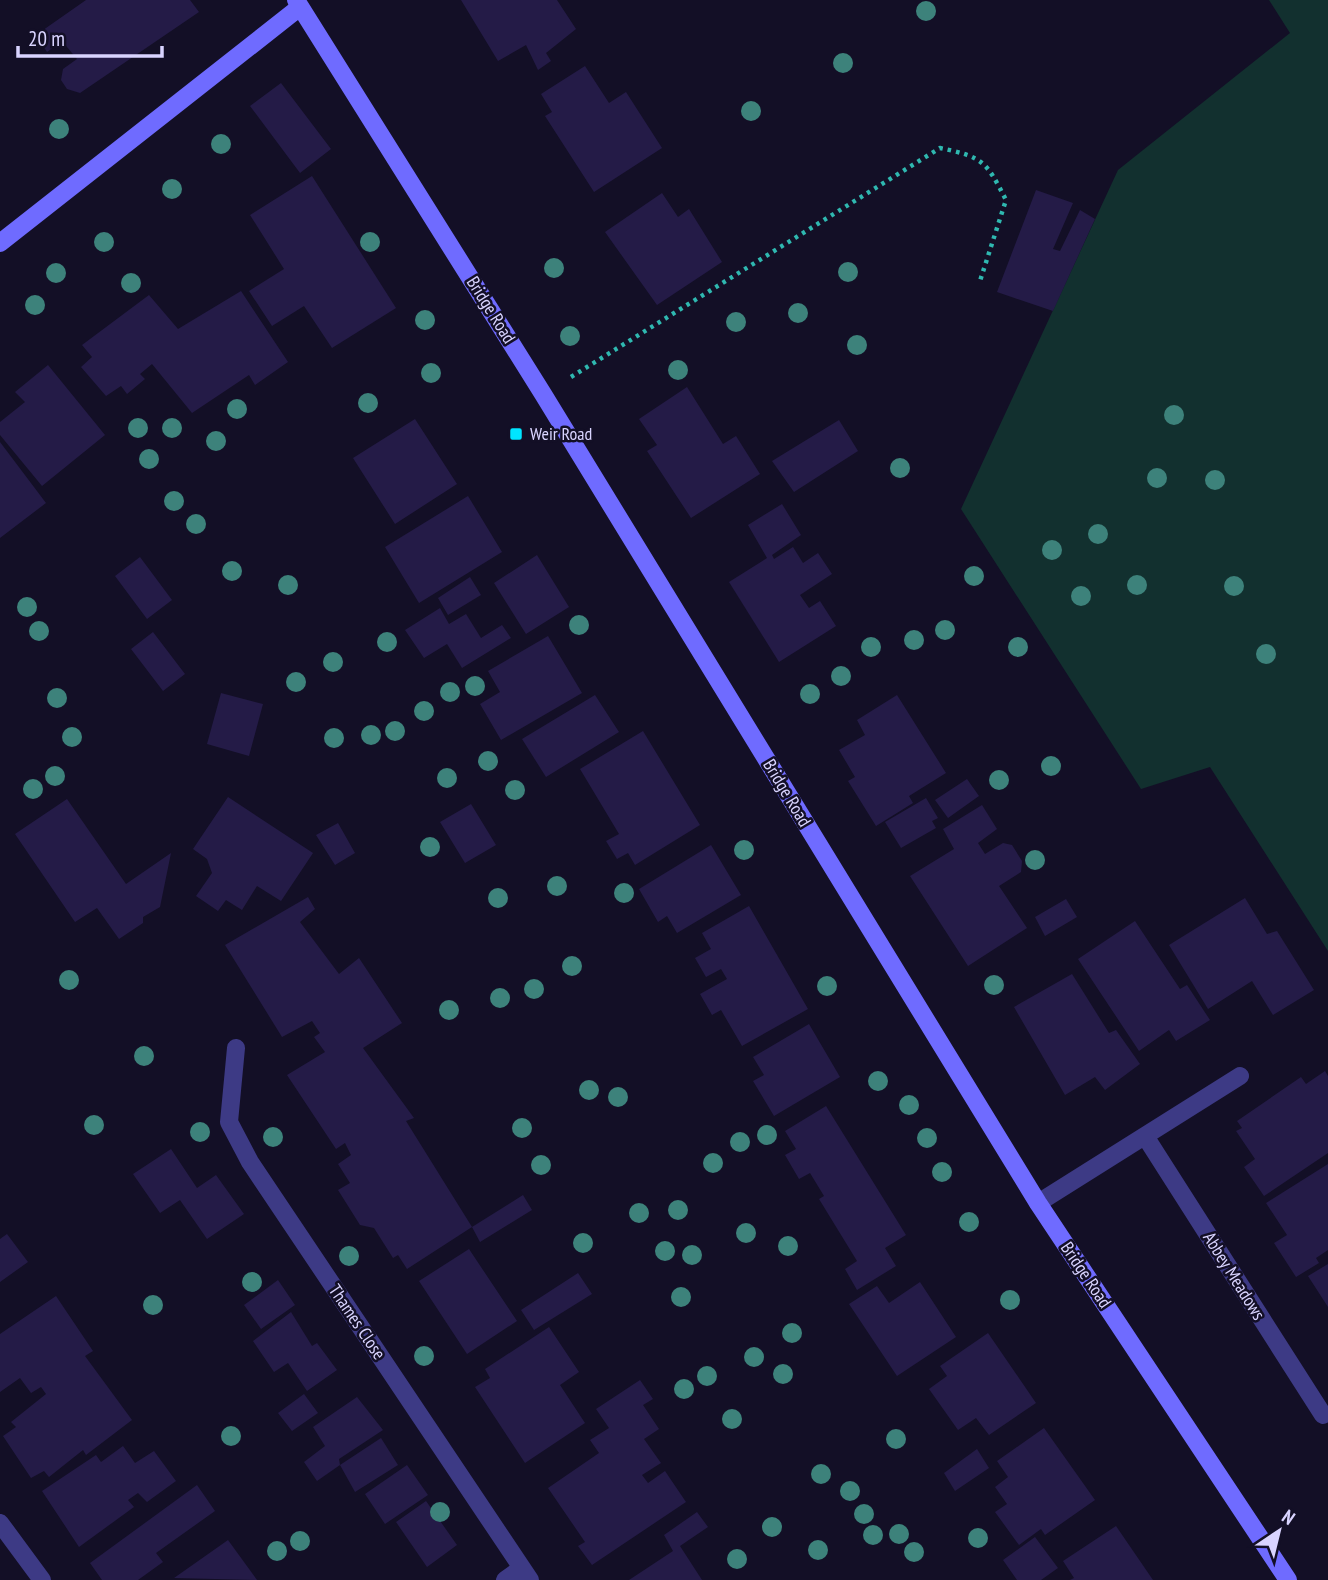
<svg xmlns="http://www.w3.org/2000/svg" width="1328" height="1580" font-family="'PT Sans Narrow',sans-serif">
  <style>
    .green { fill: #12302f }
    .building { fill: #241b47 }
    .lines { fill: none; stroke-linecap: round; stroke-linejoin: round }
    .path { stroke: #2fb8b0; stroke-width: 4.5; stroke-dasharray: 3.5 5; stroke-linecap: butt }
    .minor { stroke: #3d3a85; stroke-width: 18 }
    .secondary { stroke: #6f6bff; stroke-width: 18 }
    .tree { fill: #3d827b }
    .poi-dot { fill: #00e5ff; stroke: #130f26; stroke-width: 2.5 }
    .labels { text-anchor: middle; stroke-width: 5; stroke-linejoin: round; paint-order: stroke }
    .street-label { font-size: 18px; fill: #d9d4ff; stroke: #130f26 }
    .poi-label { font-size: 18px; fill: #d9d4ff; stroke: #130f26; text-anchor: start }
  </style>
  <rect width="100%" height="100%" fill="#130f26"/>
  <path class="green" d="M1269,0h59v951l-118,-184 -69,22 -180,-280 157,-339 172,-137z"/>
  <path class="building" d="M86,0h104l9,12 -119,81 -13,-4 -6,-9 2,-11 14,-10 -15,-18 -15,11 -11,-17z
    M461,0h96l19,29 -30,24 5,8 -13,9 -12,-25 -28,16z
    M585,66l24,37 17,-11 36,56 -68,44 -49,-76 7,-4 -11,-18z
    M281,83l50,66 -31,24 -50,-67z
    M312,176l84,132 -64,40 -28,-42 -32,20 -23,-35 35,-22 -34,-54z
    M1036,190l37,13 -20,46 7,2 20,-41 15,9 -42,92 -56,-19z
    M662,193l16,24 11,-8 33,53 -65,43 -52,-73z
    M241,291l47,71 -33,23 -6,-10 -57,38 -40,-49 -12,10 5,5 -18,15 -6,-8 -15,10 -25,-29 11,-10 -10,-12 67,-50 29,34z
    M48,365l57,70 -63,51 -42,-51v-13l25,-20 -10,-10z
    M687,387l36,57 13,-8 24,38 -69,44 -44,-67 10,-6 -18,-26z
    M415,419l42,65 -62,40 -42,-66z
    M839,420l19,31 -64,41 -22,-31z
    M0,442l46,61 -46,35z
    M468,496l34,56 -83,51 -34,-56z
    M782,504l19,31 -29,20 2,4 19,-12 10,16 15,-10 14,21 -32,21 9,13 11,-7 16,25 -57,36 -50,-80 38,-24 -19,-33z
    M537,555l32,52 -43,27 -32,-51z
    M140,557l32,43 -25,19 -32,-43z
    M470,577l11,18 -33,20 -10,-17z
    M440,608l9,16 17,-10 15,24 21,-13 9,13 -49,30 -15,-24 -23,14 -19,-28z
    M153,632l32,42 -22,17 -32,-42z
    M548,636l34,57 -81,47 -21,-36 20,-12 -12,-21z
    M221,693l42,11 -14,52 -42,-12z
    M595,695l24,37 -73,45 -24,-38z
    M897,695l49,78 -37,23 4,7 -37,23 -28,-45 7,-4 -16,-27 26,-15 -8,-15z
    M643,731l57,94 -65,40 -7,-12 -11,6 -11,-18 13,-7 -39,-65z
    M967,779l12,17 -31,22 -13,-18z
    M228,797l85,56 -32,48 -24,-15 -15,24 -16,-10 -8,11 -22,-15 16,-23 -5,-14 -14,-10z
    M926,798l12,20 -6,3 4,7 -35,20 -16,-26z
    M67,799l59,85 45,-31 -11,54 -17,10v6l-24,16 -22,-31 -22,14 -60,-88z
    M471,804l25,41 -31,18 -25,-41z
    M982,805l15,24 -19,14 7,11 18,-11 9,2 10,16 -1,11 -22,14 28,42 -59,38 -58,-90 44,-27 -11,-20z
    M338,823l17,30 -20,12 -19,-30z
    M711,845l30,50 -64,38 -10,-17 -9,6 -19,-33z
    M308,897l7,12 -15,13 39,52 20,-16 43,65 -39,25 51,70 -8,3 66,106 -65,42 -9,-14 -5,3 -19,-30 -14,-3 -22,-35 12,-7 -12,-19 13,-9 -6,-12 -9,6 -49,-74 38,-23 -11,-15 6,-4 -8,-12 -30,16 -57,-92z
    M1245,898l22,36 10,-3 37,59 -41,25 -21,-34 -44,28 -39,-64z
    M1066,899l11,18 -32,19 -10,-19z
    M749,906l59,103 -66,37 -21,-36 -9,5 -12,-21 27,-15 -6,-10 -15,8 -11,-19 16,-9 -9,-16z
    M1135,921l45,68 7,-4 23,35 -34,21 -7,-11 -30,21 -61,-92z
    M1072,974l37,59 7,-3 24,34 -35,26 -10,-13 -30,18 -51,-88z
    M809,1024l31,53 -66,39 -21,-35 11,-6 -11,-18z
    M1325,1071l3,5v77l-64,43 -20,-29 11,-8 -19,-28 6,-3 -5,-7 64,-44 5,7z
    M826,1106l80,129 -21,13 11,18 -39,24 -12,-21 12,-8 -38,-62 5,-3 -14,-23 -11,6 -14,-24 11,-6 -11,-18z
    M171,1149l26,39 19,-13 28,39 -37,25 -27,-39 -20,13 -27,-39z
    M1328,1164v86l-12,8 3,5 -23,14 -22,-34 13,-8 -21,-32z
    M523,1195l9,15 -52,32 -8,-15z
    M7,1234l21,28 -28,20v-43z
    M469,1249l48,72 -50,33 -48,-73z
    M1328,1264v43l-20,-31z
    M578,1273l14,21 -58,36 -13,-20z
    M278,1280l17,25 -34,24 -17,-24z
    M920,1282l36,55 -59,39 -48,-72 28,-18 12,17z
    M56,1296l37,55 -8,5 47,64 -46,35 -3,-5 -34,27 -5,-6 -13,7 -28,-42 13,-9 -5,-5 35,-28 -5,-7 -10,6 -11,-15 -20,14v-58z
    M291,1312l21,34 5,-3 20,27 -30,21 -19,-28 -14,9 -21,-31z
    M549,1327l30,45 -19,13 25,38 -60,40 -50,-76 15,-9 -5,-9z
    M988,1333l48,70 -47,32 -13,-17 -18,12 -29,-41 18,-13 -7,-10z
    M640,1380l13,19 -10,6 16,24 -15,10 17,24 -19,12 6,8 17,-12 21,31 -94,63 -14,-19 7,-4 -37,-54 51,-35 -9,-13 19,-12 -13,-19z
    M304,1394l14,19 -26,18 -14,-18z
    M357,1397l26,33 -44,29 1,6 -23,16 -13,-19 21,-16 -12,-19z
    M1044,1428l51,72 -50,35 -4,-6 -22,16 -24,-33 12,-8 -12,-17 13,-10 -11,-16z
    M381,1438l17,27 -43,27 -15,-27z
    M123,1446l12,17 19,-12 22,30 -29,21 -9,-9 -10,7 6,7 -55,40 -37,-56 54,-36 5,7z
    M977,1449l12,19 -34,23 -11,-18z
    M407,1465l21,30 -43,29 -20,-30z
    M197,1485l18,26 -59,42 7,9 -25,18h-36l-12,-17z
    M426,1501l31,44 -30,22 -31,-45z
    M697,1512l11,15 -28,19 22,34h-73l44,-29 -9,-16z
    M1116,1526l37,54h-83l4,-2 -11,-17z
    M1035,1537l23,31 -17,12h-24l-14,-20z
    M228,1540l29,40 -83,-2z"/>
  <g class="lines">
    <path class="path" d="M571,377l369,-229c43,9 46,13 66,52l-26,81"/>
    <path class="minor" d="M236,1048l-7,74 21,40 280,418
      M1145,1136l178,279
      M1038,1203l202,-127
      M0,1523l42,57
      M505,1580l17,-12"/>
    <path class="secondary" d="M296,0l247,394 495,809 250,377
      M0,243l300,-236"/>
  </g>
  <g class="tree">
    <circle cx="926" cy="11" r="10"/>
    <circle cx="843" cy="63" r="10"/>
    <circle cx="751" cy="111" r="10"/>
    <circle cx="59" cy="129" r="10"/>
    <circle cx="221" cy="144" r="10"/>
    <circle cx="172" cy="189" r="10"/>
    <circle cx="104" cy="242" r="10"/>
    <circle cx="370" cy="242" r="10"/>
    <circle cx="554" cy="268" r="10"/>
    <circle cx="848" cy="272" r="10"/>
    <circle cx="56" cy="273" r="10"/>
    <circle cx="131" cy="283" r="10"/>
    <circle cx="35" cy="305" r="10"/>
    <circle cx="798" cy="313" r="10"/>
    <circle cx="425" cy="320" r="10"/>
    <circle cx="736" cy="322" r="10"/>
    <circle cx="570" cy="336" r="10"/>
    <circle cx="857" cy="345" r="10"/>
    <circle cx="678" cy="370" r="10"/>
    <circle cx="431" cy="373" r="10"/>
    <circle cx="368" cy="403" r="10"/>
    <circle cx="237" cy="409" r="10"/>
    <circle cx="1174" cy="415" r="10"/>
    <circle cx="138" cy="428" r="10"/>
    <circle cx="172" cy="428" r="10"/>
    <circle cx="216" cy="441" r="10"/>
    <circle cx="149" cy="459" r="10"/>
    <circle cx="900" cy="468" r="10"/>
    <circle cx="1157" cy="478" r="10"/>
    <circle cx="1215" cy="480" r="10"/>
    <circle cx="174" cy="501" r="10"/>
    <circle cx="196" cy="524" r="10"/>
    <circle cx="1098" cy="534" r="10"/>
    <circle cx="1052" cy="550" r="10"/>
    <circle cx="232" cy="571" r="10"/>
    <circle cx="974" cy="576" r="10"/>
    <circle cx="288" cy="585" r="10"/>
    <circle cx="1137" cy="585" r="10"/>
    <circle cx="1234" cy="586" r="10"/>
    <circle cx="1081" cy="596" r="10"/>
    <circle cx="27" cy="607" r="10"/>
    <circle cx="579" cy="625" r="10"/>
    <circle cx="945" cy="630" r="10"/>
    <circle cx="39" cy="631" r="10"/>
    <circle cx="914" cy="640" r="10"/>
    <circle cx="387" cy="642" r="10"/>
    <circle cx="871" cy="647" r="10"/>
    <circle cx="1018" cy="647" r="10"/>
    <circle cx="1266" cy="654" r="10"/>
    <circle cx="333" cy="662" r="10"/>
    <circle cx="841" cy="676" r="10"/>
    <circle cx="296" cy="682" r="10"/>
    <circle cx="475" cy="686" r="10"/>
    <circle cx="450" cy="692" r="10"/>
    <circle cx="810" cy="694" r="10"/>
    <circle cx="57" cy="698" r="10"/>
    <circle cx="424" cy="711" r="10"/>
    <circle cx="395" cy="731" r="10"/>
    <circle cx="371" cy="735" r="10"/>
    <circle cx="72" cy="737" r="10"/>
    <circle cx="334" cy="738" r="10"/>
    <circle cx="488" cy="761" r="10"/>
    <circle cx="1051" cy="766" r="10"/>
    <circle cx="55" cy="776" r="10"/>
    <circle cx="447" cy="778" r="10"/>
    <circle cx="999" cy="780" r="10"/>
    <circle cx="33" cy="789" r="10"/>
    <circle cx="515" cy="790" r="10"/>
    <circle cx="430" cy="847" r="10"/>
    <circle cx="744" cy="850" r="10"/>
    <circle cx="1035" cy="860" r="10"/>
    <circle cx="557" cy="886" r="10"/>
    <circle cx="624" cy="893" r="10"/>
    <circle cx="498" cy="898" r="10"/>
    <circle cx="572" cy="966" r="10"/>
    <circle cx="69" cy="980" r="10"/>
    <circle cx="994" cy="985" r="10"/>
    <circle cx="827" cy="986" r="10"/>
    <circle cx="534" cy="989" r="10"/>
    <circle cx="500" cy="998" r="10"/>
    <circle cx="449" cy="1010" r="10"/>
    <circle cx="144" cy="1056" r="10"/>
    <circle cx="878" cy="1081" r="10"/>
    <circle cx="589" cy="1090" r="10"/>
    <circle cx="618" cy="1097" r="10"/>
    <circle cx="909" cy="1105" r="10"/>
    <circle cx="94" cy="1125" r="10"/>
    <circle cx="522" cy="1128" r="10"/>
    <circle cx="200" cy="1132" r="10"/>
    <circle cx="767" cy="1135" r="10"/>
    <circle cx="273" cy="1137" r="10"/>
    <circle cx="927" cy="1138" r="10"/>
    <circle cx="740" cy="1142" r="10"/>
    <circle cx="713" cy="1163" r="10"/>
    <circle cx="541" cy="1165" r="10"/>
    <circle cx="942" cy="1172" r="10"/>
    <circle cx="678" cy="1210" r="10"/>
    <circle cx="639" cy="1213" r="10"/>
    <circle cx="969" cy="1222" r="10"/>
    <circle cx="746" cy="1233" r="10"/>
    <circle cx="583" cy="1243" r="10"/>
    <circle cx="788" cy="1246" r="10"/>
    <circle cx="665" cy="1251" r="10"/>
    <circle cx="692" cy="1255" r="10"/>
    <circle cx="349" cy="1256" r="10"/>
    <circle cx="252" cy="1282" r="10"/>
    <circle cx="681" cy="1297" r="10"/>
    <circle cx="1010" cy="1300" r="10"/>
    <circle cx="153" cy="1305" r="10"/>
    <circle cx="792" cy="1333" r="10"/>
    <circle cx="424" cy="1356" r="10"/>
    <circle cx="754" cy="1357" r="10"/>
    <circle cx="783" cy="1374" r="10"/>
    <circle cx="707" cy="1376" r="10"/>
    <circle cx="684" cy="1389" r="10"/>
    <circle cx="732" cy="1419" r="10"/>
    <circle cx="231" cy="1436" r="10"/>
    <circle cx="896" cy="1439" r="10"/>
    <circle cx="821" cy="1474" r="10"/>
    <circle cx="850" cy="1491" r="10"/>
    <circle cx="440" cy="1512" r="10"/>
    <circle cx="864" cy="1514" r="10"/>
    <circle cx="772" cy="1527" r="10"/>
    <circle cx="899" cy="1534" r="10"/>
    <circle cx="873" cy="1535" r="10"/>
    <circle cx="978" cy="1538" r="10"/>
    <circle cx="300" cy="1541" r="10"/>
    <circle cx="818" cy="1550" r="10"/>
    <circle cx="277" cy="1551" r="10"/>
    <circle cx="914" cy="1552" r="10"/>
    <circle cx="737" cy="1559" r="10"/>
  </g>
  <rect class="poi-dot" x="509" y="427" width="14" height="14" rx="3.5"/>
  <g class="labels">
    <g class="street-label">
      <text transform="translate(491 310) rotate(58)" y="6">Bridge Road</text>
      <text transform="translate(787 793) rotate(59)" y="6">Bridge Road</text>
      <text transform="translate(1086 1275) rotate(56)" y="6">Bridge Road</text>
      <text transform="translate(1234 1276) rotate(58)" y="6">Abbey Meadows</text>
      <text transform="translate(357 1322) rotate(56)" y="6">Thames Close</text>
    </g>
    <g class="poi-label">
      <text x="530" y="440">Weir Road</text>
    </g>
  </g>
  <g transform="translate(1279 1531) rotate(35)" stroke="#130f26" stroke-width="5" paint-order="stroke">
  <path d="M0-5L12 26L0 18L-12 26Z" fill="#d9d4ff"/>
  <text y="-10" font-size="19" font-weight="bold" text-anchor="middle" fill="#d9d4ff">N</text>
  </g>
  <path d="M18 46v10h144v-10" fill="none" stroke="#d9d4ff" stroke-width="3.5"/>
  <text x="28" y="46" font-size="21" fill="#d9d4ff" stroke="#130f26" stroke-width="5" paint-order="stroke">20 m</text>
</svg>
